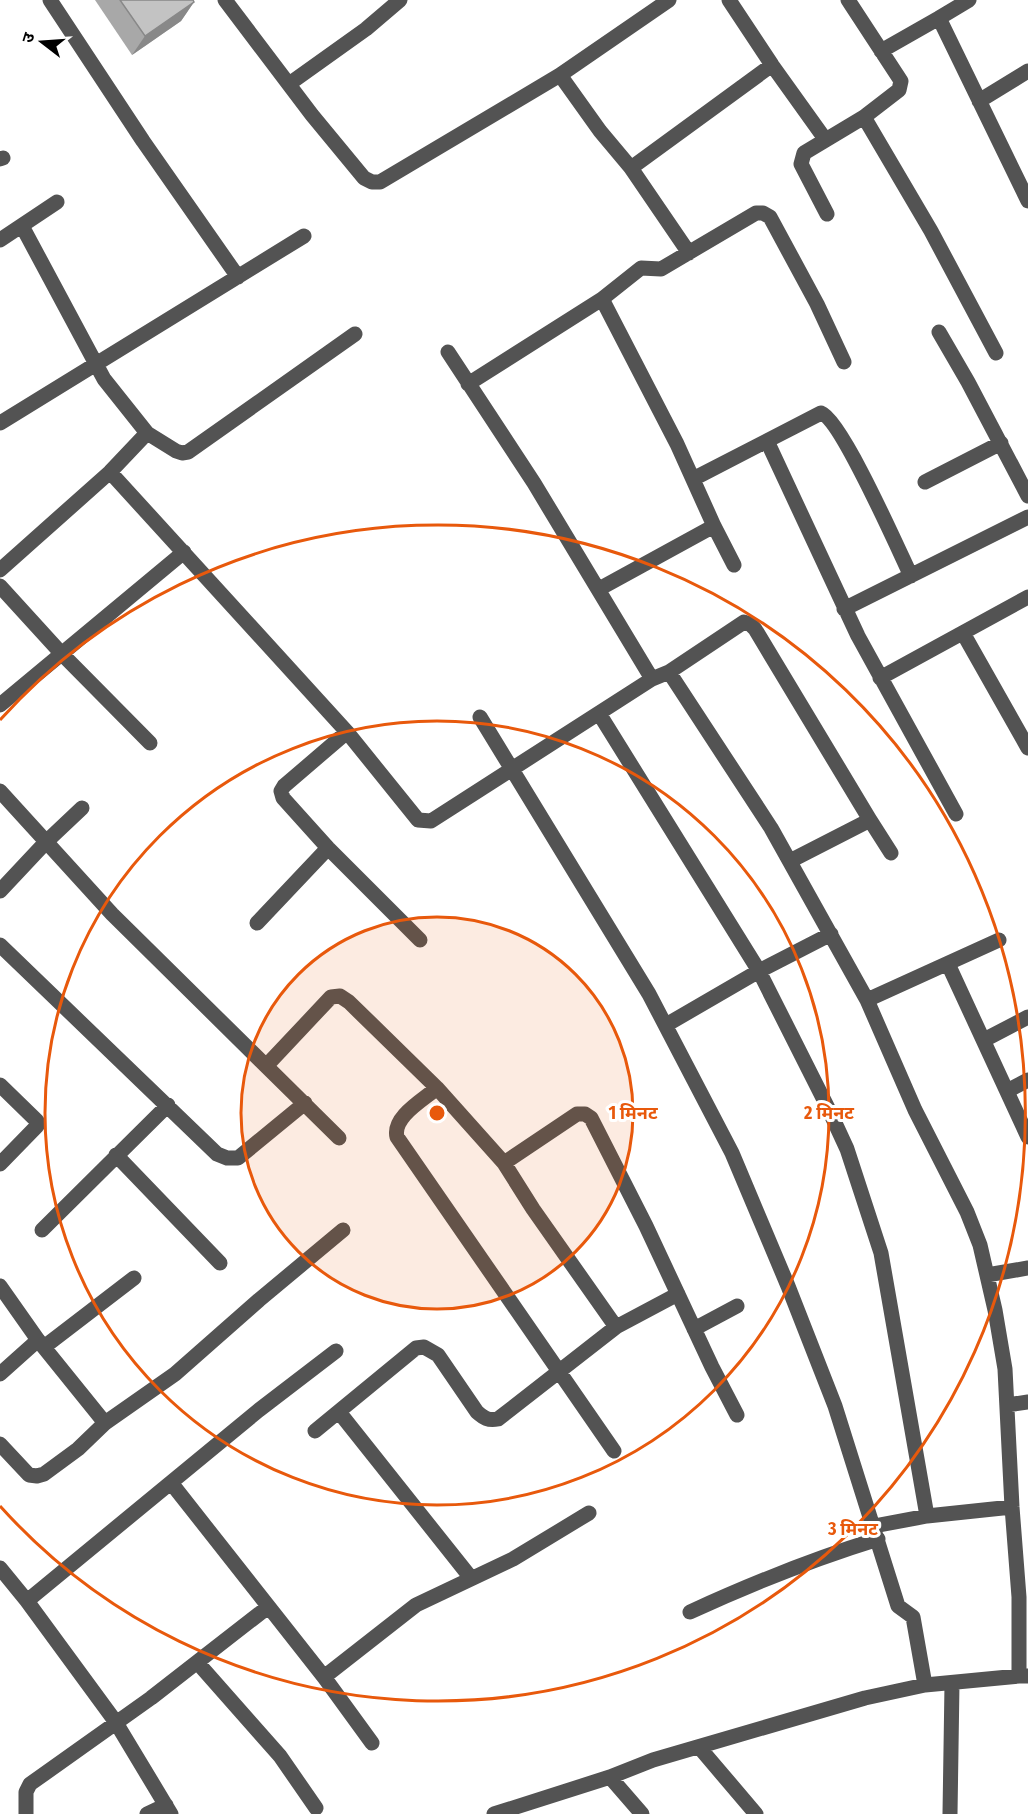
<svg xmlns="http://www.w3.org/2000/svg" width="1028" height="1814" font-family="'Fira Sans Condensed','Noto Sans Devanagari',sans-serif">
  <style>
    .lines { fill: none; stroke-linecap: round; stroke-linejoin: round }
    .minor { stroke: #535353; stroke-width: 15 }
    .wall { fill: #a8a8a8 }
    .shaded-wall { fill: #888 }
    .building { fill: #c3c3c3; stroke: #888; stroke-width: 1.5 }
    .ring { fill: none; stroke: #e8590c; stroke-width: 3 }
    .centre { fill: #e8590c; stroke: #fff; stroke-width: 3 }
    .ring-label { font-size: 18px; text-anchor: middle; font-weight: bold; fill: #e8590c; stroke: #fff; stroke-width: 6; stroke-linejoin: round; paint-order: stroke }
  </style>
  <rect width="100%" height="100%" fill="#fff"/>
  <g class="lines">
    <path class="minor" d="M50,0l93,141 95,136
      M225,0l87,115 52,63 8,4h8l180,-107 109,-75
      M729,0l43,65 53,74
      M969,0l-30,18 89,183
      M881,51l58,-33
      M560,75l40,56 31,37 141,-103
      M289,84l77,-55 34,-29
      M979,101l49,-30
      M864,117l67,114 65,122
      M0,159l3,-1
      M631,168l58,85
      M827,214l-26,-50 3,-11 60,-36 35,-27 2,-9 -53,-81
      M22,226l82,153 43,54 29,18 6,2 6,-1 167,-118
      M0,240l57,-38
      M602,299l39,-31 20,1 95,-56h7l7,4 47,87 27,58
      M939,332l29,50 60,114
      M448,352l86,131 118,196 17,-7 102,156 96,172 48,110 52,102 13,33 15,65 10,59 7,138 7,90v79h9
      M468,384l134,-85 75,145 37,82 20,39
      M0,423l304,-187
      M767,441l91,195 98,178
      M110,472l237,260 71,88 13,1 221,-142
      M693,479l128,-66c20,6 78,138 90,163
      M925,482l76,-39
      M0,570l110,-98 37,-39
      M0,586l61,67 89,90
      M599,589l115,-63
      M844,609l184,-92
      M963,633l65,115
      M669,672l75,-50 6,2 5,5 115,191 -80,41
      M880,678l148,-81
      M0,705l184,-153
      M600,715l159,256 70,139 18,39 34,104 46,263
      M480,717l169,277 83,159 56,133 47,120 63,200 15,11 12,68
      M347,732l-63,54 -3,5 2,7 45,50 92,92
      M0,791l112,123 227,224
      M870,820l21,33
      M0,891l46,-49 36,-34
      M257,923l71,-75
      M0,945l217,209 10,4h11l67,-55
      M948,964l80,173
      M867,1000l132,-60
      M666,1025l93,-54 72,-37
      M984,1040l44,-23
      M267,1065l64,-68 9,-1 9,6 88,86 67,75 29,46 83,118
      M0,1085l37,36v5l-37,38
      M437,1088c-14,12 -45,29 -40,49l217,314
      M1007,1091l21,-11
      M116,1155l104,108
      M504,1163l73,-49h8l6,4 55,108 66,141 25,48
      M42,1230l126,-125
      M987,1275l41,-7
      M0,1286l38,54 67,83
      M694,1329l43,-23
      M44,1347l90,-69
      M0,1374l38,-34
      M1007,1405l21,-3
      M339,1412l132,166
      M315,1431l101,-83 8,-1 14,8 39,57c7,6 11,9 21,7l118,-92 62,-33
      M0,1444l29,31 8,1 7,-2 34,-25 27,-26 70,-49 84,-74 84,-70
      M172,1484l152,193 48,66
      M874,1526l53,-10 85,-9
      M0,1568l27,33 88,120 56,93
      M27,1601l232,-191 77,-59
      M690,1612c61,-28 123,-53 188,-73
      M197,1662l83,94 36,52
      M324,1677l92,-72 97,-46 76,-46
      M699,1747l57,67
      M610,1777l43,-17 212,-62 60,-13 94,-9
      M26,1814v-22l4,-8 121,-86 117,-91
      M147,1814l19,-9
      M494,1814l116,-37 32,37
      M950,1814l2,-130"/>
  </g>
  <path class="wall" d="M95,0h98l1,2 -13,19 -49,34z"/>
  <path class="shaded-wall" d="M194,2l-13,19 -49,34 13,-19z"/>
  <path class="building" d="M120,0h73l1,2 -49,34z"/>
  <circle cx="437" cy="1113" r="196" fill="#e8590c" fill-opacity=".12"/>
  <g class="ring">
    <circle cx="437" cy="1113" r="196"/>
    <circle cx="437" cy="1113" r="392"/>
    <path d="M0 720A588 588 0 1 1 0 1506"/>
  </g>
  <circle cx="437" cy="1113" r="9" class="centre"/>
  <g class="ring-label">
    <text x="633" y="1119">1 मिनट</text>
    <text x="829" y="1119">2 मिनट</text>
    <text x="853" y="1535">3 मिनट</text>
  </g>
  <g transform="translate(42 42) rotate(287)" stroke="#ffffff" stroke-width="4.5" paint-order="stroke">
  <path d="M0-4.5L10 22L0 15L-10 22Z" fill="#000000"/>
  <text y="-9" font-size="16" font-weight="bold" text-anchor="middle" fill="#000000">उ</text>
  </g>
</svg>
